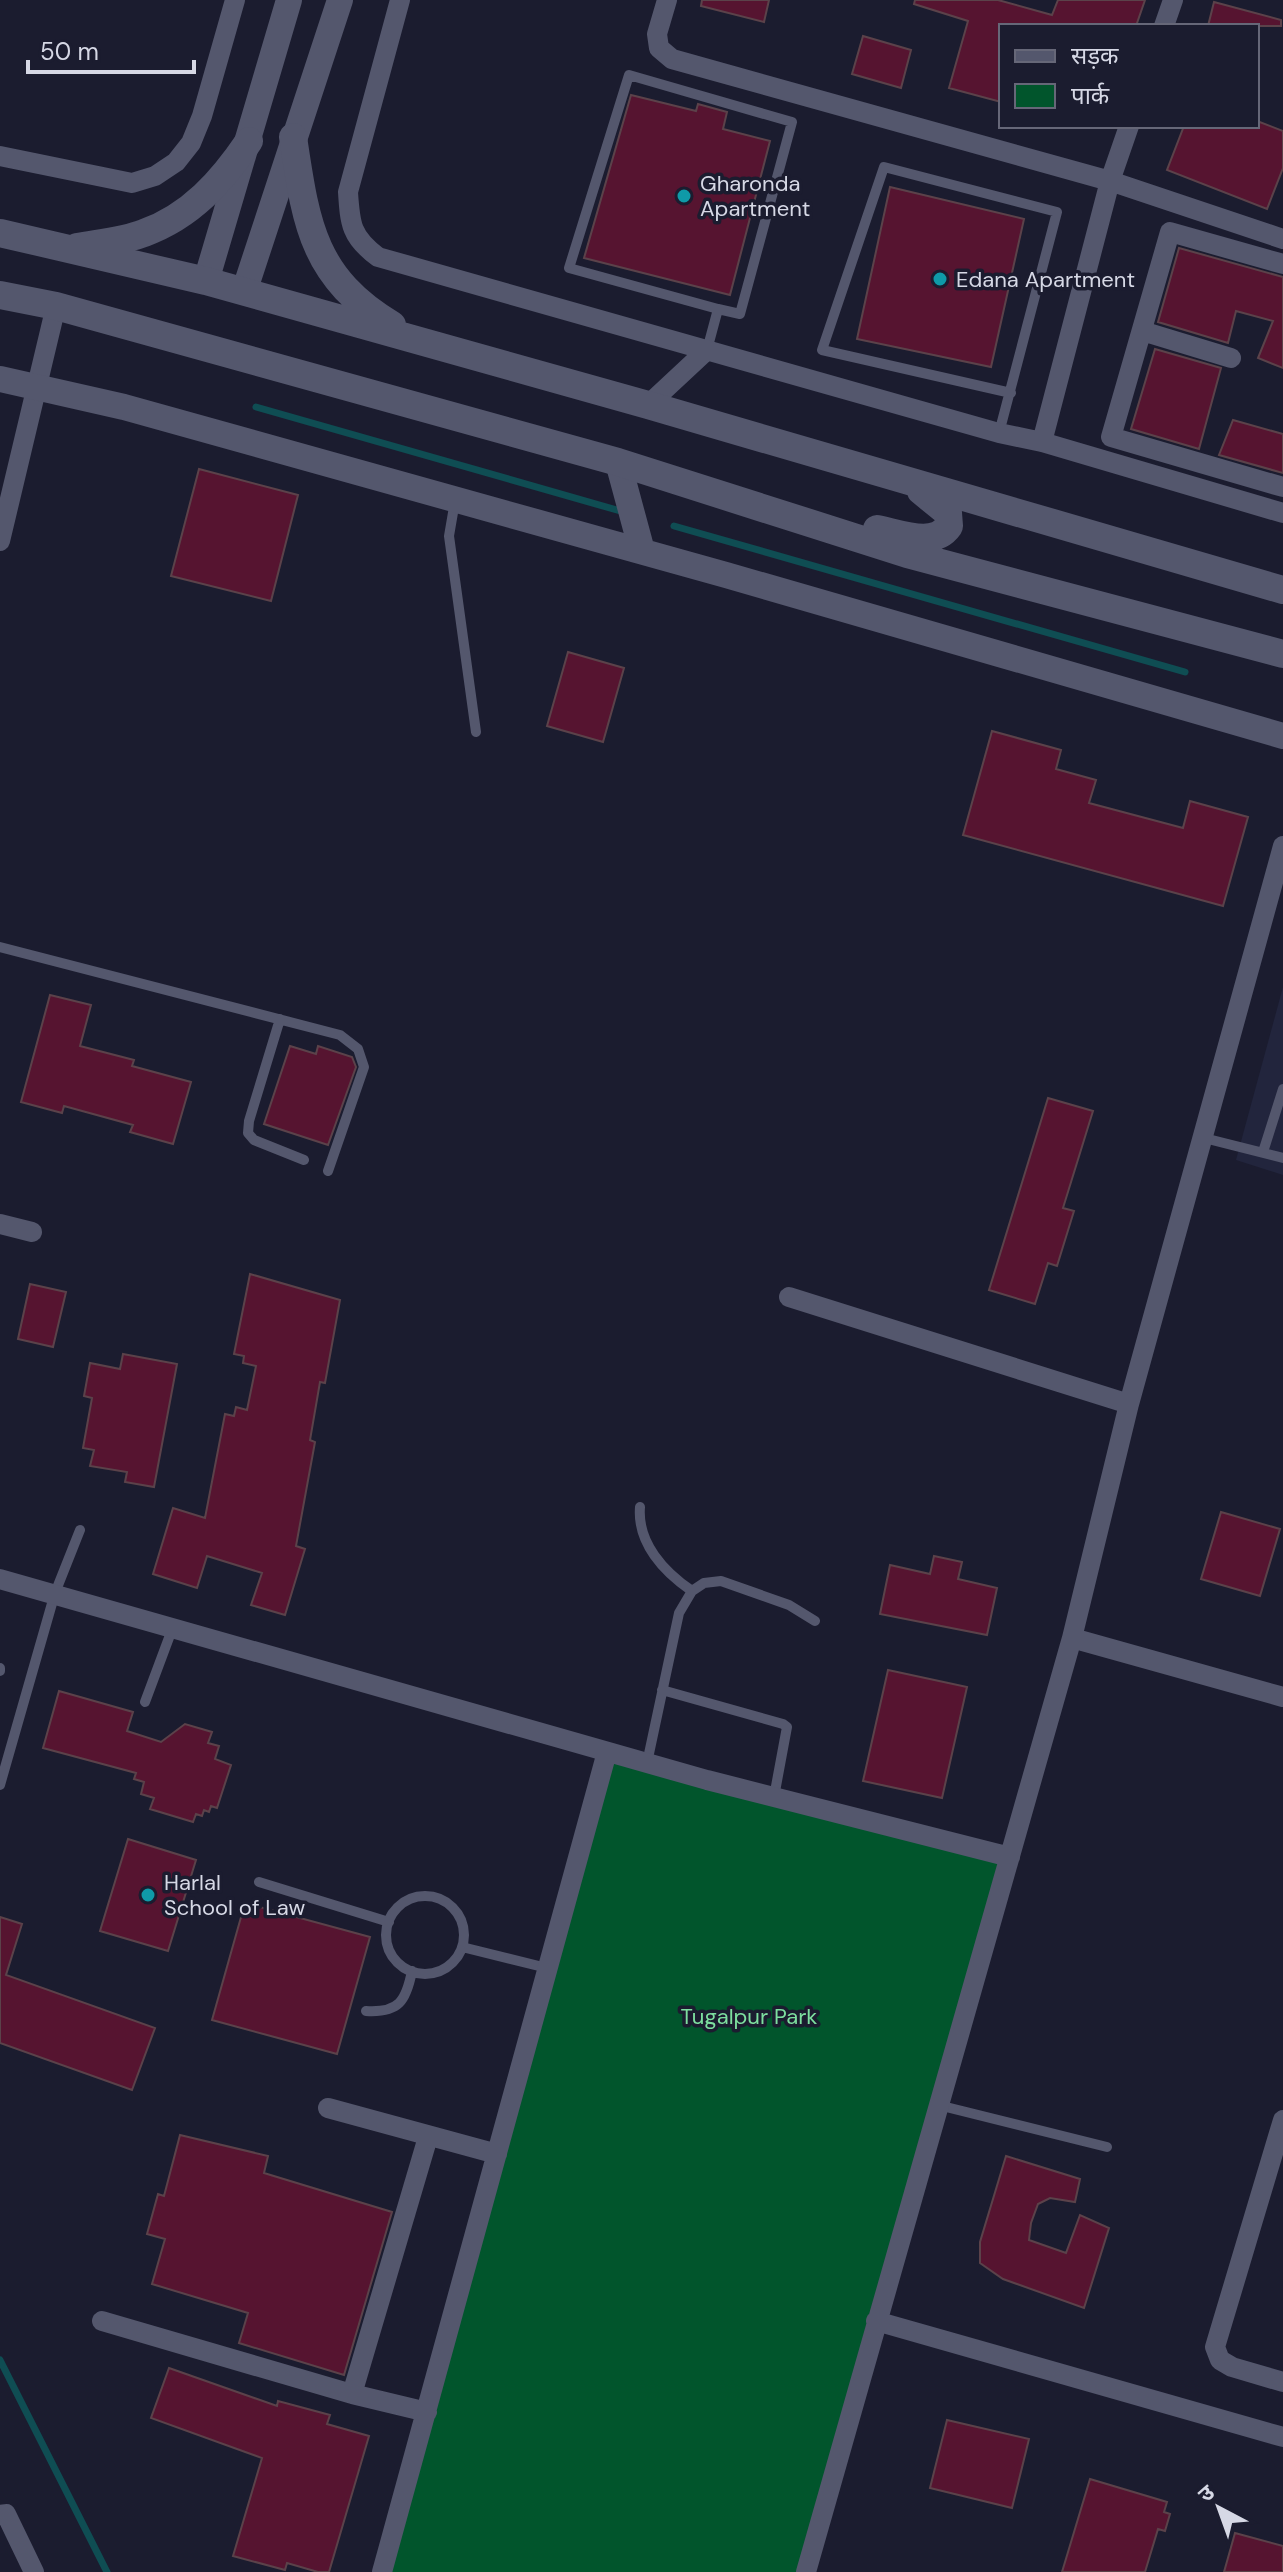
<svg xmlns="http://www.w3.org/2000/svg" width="1283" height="2572" font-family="'DM Sans','Noto Sans Devanagari',sans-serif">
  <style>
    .built { fill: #22253d }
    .green { fill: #01552c }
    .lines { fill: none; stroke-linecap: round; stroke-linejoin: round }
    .stream { stroke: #0f4d53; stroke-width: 7 }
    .building { fill: #561430; stroke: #5b424a; stroke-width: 2 }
    .service { stroke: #54576d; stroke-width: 10 }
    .minor { stroke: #54576d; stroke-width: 20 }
    .tertiary { stroke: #54576d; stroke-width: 26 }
    .secondary { stroke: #54576d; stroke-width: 28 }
    .culture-dot { fill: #0f9aa8; stroke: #1b1c2f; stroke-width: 3 }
    .labels { text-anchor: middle; stroke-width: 7; stroke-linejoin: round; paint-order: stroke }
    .poi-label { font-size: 22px; fill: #d6d8e5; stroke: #1b1c2f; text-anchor: start }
    .park-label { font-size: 22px; fill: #7ddf9f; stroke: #1b1c2f }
  </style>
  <rect width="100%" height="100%" fill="#1b1c2f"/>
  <path class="built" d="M1283,987v188l-47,-15z"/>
  <path class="green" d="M607,1752l403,105 -204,715h-424z"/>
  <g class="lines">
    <path class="stream" d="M256,407l368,105
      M674,526l511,146
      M0,2360l107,212"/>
  </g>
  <path class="building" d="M702,0h67l-5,22 -63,-16z
    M915,0h83l54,15 6,-15h87l-9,26h-135v76l-52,-14 19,-67 -54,-17z
    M1214,2l67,18v6h-73z
    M863,36l48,14 -10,38 -49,-14z
    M631,95l65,16 2,-7 29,8 -4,17 47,12 -40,154 -146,-37z
    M1257,121l26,10v37l-16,41 -100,-39 17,-44h73z
    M890,187l134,32 -33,148 -134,-28z
    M1179,248l104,29v91l-25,-10 15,-37 -37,-10 -8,32 -70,-21z
    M1155,349l66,19 -22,81 -68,-20z
    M1233,420l50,14v39l-64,-18z
    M199,469l99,26 -27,106 -100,-25z
    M568,652l56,16 -21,74 -56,-16z
    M992,731l69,19 -5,19 40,11 -7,23 94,25 7,-27 58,16 -25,89 -260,-71z
    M50,995l41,10 -11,41 54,14 -2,6 59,16 -18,62 -43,-12 3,-7 -69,-19 -2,7 -41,-11z
    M290,1046l26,8 2,-8 34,11 4,10 -28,78 -64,-21z
    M1048,1098l45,13 -30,97 11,3 -17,55 -9,-3 -13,41 -46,-14z
    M250,1274l90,26 -15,83 -5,-1 -10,58 5,2 -19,104 9,3 -20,66 -34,-10 11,-32 -55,-17 -10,32 -44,-14 20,-66 32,10 20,-104 9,2 2,-9 11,3 9,-44 -13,-3 1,-7 -10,-2z
    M30,1284l36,8 -13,55 -35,-8z
    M123,1354l54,10 -23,123 -29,-5 2,-10 -37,-6 4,-16 -11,-2 9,-50 -8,-2 6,-33 30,6z
    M1221,1512l59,17 -20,67 -59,-17z
    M934,1556l28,6 -4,17 39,9 -10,47 -107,-21 10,-49 40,9z
    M888,1670l79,17 -25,111 -79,-17z
    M59,1691l74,21 -6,19 34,11 24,-18 27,8 -4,11 11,3 -4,13 16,6 -14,43 -6,-2 -2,6 -5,-2 -2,6 -6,-2 -3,8 -43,-13 4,-11 -13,-4 3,-12 -10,-3 2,-6 -93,-25z
    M128,1839l68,21 -28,91 -68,-20z
    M245,1903l125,34 -33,117 -125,-34z
    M0,1917l22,7 -16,51 149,53 -23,62 -132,-47z
    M180,2135l88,21 -4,17 128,39 -48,163 -105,-32 9,-30 -96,-29 13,-45 -18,-5 11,-40 6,2z
    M1006,2156l74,23 -5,23 -25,-4 -12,6 -7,19 -2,17 37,13 14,-38 29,13 -25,80 -81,-29 -23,-16v-21z
    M169,2368l108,38 1,-5 52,14 -3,9 42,12 -40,136h-11l-31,-9 -2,7 -52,-14 29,-98 -111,-40z
    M947,2420l82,19 -17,69 -82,-20z
    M1090,2479l77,23 -3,10 6,2 -5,17 -7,-2 -13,43h-83z
    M1235,2533l48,13v26h-59z"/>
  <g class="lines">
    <path class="service" d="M707,350l11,-41 -149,-41 60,-193 163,47 -52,192 -22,-5
      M999,433l58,-221 -173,-45 -62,183 189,43
      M455,501l-6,35 27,196
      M0,947l340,88 18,14 6,18 -36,104
      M280,1019l-31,102 -1,12 6,7 50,20
      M1204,1138l79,20
      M1263,1152l20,-63
      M640,1507c-3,36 24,65 52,84
      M0,1668v3
      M662,1690l121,34 4,3 -13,70
      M145,1702l28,-75
      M647,1763l32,-150 13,-22 12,-8 17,-2 68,24 26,16
      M0,1785l55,-192 25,-63
      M259,1882l130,40
      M386 1935a39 39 0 1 1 78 0a39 39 0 1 1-78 0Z
      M462,1947l85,21
      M366,2011c33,2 40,-10 46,-40
      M938,2105l169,42"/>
    <path class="minor" d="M400,0l-52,192c2,32 3,45 30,65l621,176 43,9 241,71
      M667,0l-10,34 2,14 13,11 438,122 173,58
      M1164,26l9,-26
      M0,156l132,27 23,-7 21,-14 15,-19 11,-27 33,-116
      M1283,264l-113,-32 -59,205 172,50
      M1142,331l89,27
      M648,405l59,-55
      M1042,442l68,-261 19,-55
      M0,541l56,-235
      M0,1224l32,8
      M789,1297l340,107
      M0,1579l707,201 303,77
      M1072,1638l211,59
      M328,2108l169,46
      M1283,2120l-68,227 5,13 12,7 51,15
      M102,2321l250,73 75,18
      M876,2321l407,116
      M352,2394l76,-257
      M0,2515l6,-1 28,58
      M382,2572l225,-820
      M806,2572l266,-934 57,-234 154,-558"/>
    <path class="tertiary" d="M206,281l83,-281
      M244,292l96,-292
      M0,379l124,28 602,168 557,161
      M618,462l24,89"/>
    <path class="secondary" d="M293,137c13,86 19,140 99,188
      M0,233l206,48 442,124 635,185
      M77,247c22,-4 47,-6 67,-14 47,-17 78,-52 105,-92
      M0,295l56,11 562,156 289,92 376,100
      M877,529c22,4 57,19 72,-3l-1,-13 -27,-22"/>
  </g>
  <g class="culture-dot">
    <circle cx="684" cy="196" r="8"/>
    <circle cx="940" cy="279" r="8"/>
    <circle cx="148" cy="1895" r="8"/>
  </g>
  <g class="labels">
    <g class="poi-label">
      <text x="700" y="191">Gharonda<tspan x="700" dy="25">Apartment</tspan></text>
      <text x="956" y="287">Edana Apartment</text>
      <text x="164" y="1890">Harlal<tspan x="164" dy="25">School of Law</tspan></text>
    </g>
    <g class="park-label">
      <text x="749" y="2024">Tugalpur Park</text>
    </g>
  </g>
  <rect x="999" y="24" width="260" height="104" fill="#1b1c2f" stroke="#666778" stroke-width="2"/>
  <rect x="1015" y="50" width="40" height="12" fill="#54576d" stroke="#666778" stroke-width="2"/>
  <text x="1071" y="64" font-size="24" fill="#d6d8e5">सड़क</text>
  <rect x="1015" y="84" width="40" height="24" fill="#01552c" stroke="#666778" stroke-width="2"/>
  <text x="1071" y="104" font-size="24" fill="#d6d8e5">पार्क</text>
  <g transform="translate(1219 2508) rotate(319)" stroke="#1b1c2f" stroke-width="6" paint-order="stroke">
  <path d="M0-6L14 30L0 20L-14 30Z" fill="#d6d8e5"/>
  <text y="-12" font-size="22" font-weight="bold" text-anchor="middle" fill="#d6d8e5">उ</text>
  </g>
  <path d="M28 60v12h166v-12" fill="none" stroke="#d6d8e5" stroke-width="4"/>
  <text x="40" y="60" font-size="24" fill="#d6d8e5" stroke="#1b1c2f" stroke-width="6" paint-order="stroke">50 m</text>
</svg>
